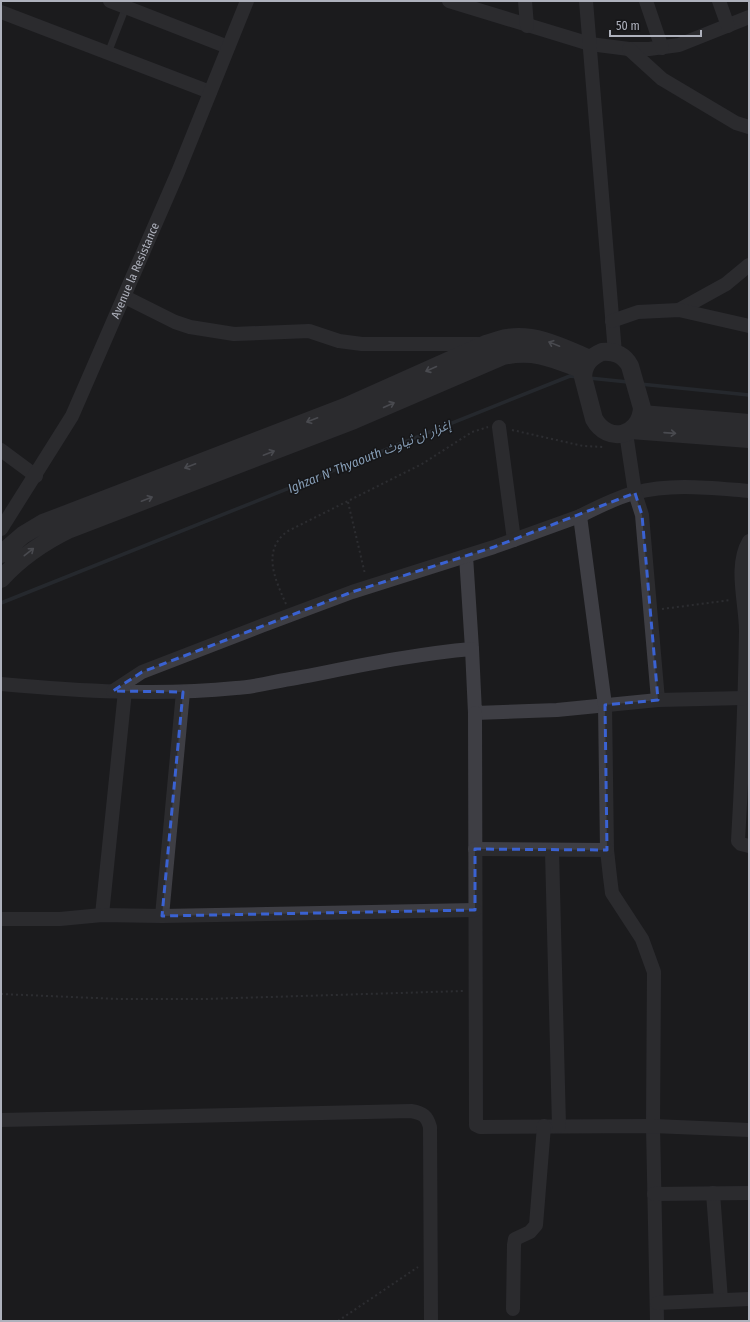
<svg xmlns="http://www.w3.org/2000/svg" width="750" height="1322" font-family="'Fira Sans Condensed','Noto Sans Arabic',sans-serif">
  <style>
    .lines { fill: none; stroke-linecap: round; stroke-linejoin: round }
    .stream { stroke: #313941; stroke-width: 3.5 }
    .path { stroke: #424349; stroke-width: 2; stroke-dasharray: 2 3; stroke-linecap: butt }
    .service { stroke: #3e3e44; stroke-width: 7 }
    .minor { stroke: #3e3e44; stroke-width: 14 }
    .tertiary { stroke: #3e3e44; stroke-width: 18 }
    .oneway { stroke: #81838c }
    .marked { fill: none; stroke: #3a62d2; stroke-width: 3; stroke-dasharray: 8 5; stroke-linejoin: round }
    .labels { text-anchor: middle; stroke-width: 3; stroke-linejoin: round; paint-order: stroke }
    .street-label { font-size: 12px; fill: #aeb1bc; stroke: #161618 }
    .water-label { font-size: 13px; font-style: italic; fill: #869db5; stroke: #161618 }
  </style>
  <rect width="100%" height="100%" fill="#1b1b1d"/>
  <g class="lines">
    <path class="stream" d="M589,378l39,4
      M640,384l109,11
      M1,603l569,-227 8,1"/>
    <path class="path" d="M512,430l71,16 20,1
      M348,502l17,72
      M286,604c-11,-25 -25,-54 2,-73l134,-67 50,-32 16,-5
      M662,609l69,-9
      M1,994l118,5h85l260,-8
      M338,1321l80,-54"/>
    <path class="service" d="M108,53l18,-46"/>
    <g class="minor">
      <path d="M110,1l118,46"/>
      <path d="M449,1l141,43 39,5h20l30,-4 70,-28"/>
      <path d="M525,1l2,25"/>
      <path d="M586,1l29,352"/>
      <path d="M646,1l16,47"/>
      <path d="M719,1l9,25"/>
      <path d="M1,12l209,80"/>
      <path d="M629,49l33,30 74,44 13,4"/>
      <path d="M125,297l50,25 15,5 44,7 75,-3 30,10 23,3h120"/>
      <path d="M679,310l47,-26 23,-19"/>
      <path d="M612,321l26,-9 41,-2 70,16"/>
      <path d="M499,427l15,113"/>
      <path d="M1,450l35,26"/>
      <path d="M580,516c18,-9 35,-18 54,-23 38,-10 76,-5 115,-2"/>
      <path id="s1" d="M1,529l71,-113 106,-244 69,-171"/>
      <path d="M749,541c-15,25 -3,62 -3,90 -1,70 -4,140 -8,210l3,3 8,2"/>
      <path d="M466,556l6,93"/>
      <path d="M1,684c78,7 157,12 235,4 20,-1 40,-7 60,-10 58,-11 117,-24 176,-29l3,64 82,-3 101,-10 -16,-185 -7,-22 -9,-60"/>
      <path d="M113,691l29,-19 119,-46 91,-34 142,-45 86,-31 25,189 2,145 3,27 2,16 30,46 12,33 -1,154 4,195"/>
      <path d="M658,700l86,-2"/>
      <path d="M475,713l1,412 4,2 173,-1 96,4"/>
      <path d="M475,849l132,1"/>
      <path d="M552,851l7,275"/>
      <path d="M102,915l23,-224"/>
      <path d="M162,916l21,-224"/>
      <path d="M1,919h59l42,-4 60,1 313,-6"/>
      <path d="M1,1120l410,-9c12,2 16,5 19,16l1,194"/>
      <path d="M713,1193l8,107"/>
      <path d="M654,1194l95,-1"/>
      <path d="M657,1303l92,-4"/>
      <path d="M513,1309l1,-64 1,-6 15,-7 6,-7 8,-99"/>
    </g>
    <path class="tertiary" d="M602,352c13,-1 22,3 28,14l12,42c-2,29 -34,36 -48,11l-11,-42c1,-13 7,-20 19,-25z
      M642,414l107,9
      M631,430l118,9
      M1,554l22,-19 20,-12 302,-116 141,-63c7,-2 14,-5 21,-6 29,-5 57,10 83,21
      M1,579c20,-22 42,-37 69,-50l284,-109 149,-64c32,-7 51,3 80,14"/>
  </g>
  <defs><path id="oneway-shaft" d="M-6 0H5M1.5-3L5.5 0L1.5 3" fill="none" stroke-width="1.6" stroke-linecap="round" stroke-linejoin="round"/></defs>
  <g class="oneway">
    <use href="#oneway-shaft" transform="translate(554 344) rotate(-158)"/>
    <use href="#oneway-shaft" transform="translate(431 369) rotate(156)"/>
    <use href="#oneway-shaft" transform="translate(389 405) rotate(-24)"/>
    <use href="#oneway-shaft" transform="translate(312 420) rotate(159)"/>
    <use href="#oneway-shaft" transform="translate(670 433) rotate(4)"/>
    <use href="#oneway-shaft" transform="translate(269 453) rotate(-21)"/>
    <use href="#oneway-shaft" transform="translate(190 466) rotate(159)"/>
    <use href="#oneway-shaft" transform="translate(147 499) rotate(-21)"/>
    <use href="#oneway-shaft" transform="translate(29 552) rotate(-38)"/>
  </g>
  <path d="M0 0H750V1322H0ZM635,493l7,22 16,185 -53,5 2,145 -132,-1v61l-313,6 21,-224 -70,-1 29,-19 210,-80 142,-45z" fill="#1b1b1d" fill-opacity=".55" fill-rule="evenodd"/>
  <path class="marked" d="M635,493l7,22 16,185 -53,5 2,145 -132,-1v61l-313,6 21,-224 -70,-1 29,-19 210,-80 142,-45z"/>
  <g class="labels">
    <g class="street-label">
      <text dy="4" stroke="none"><textPath href="#s1" startOffset="292">Avenue la Resistance</textPath></text>
    </g>
    <g class="water-label">
      <text transform="translate(369 456) rotate(-22)" y="5">Ighzar N' Thyaouth إغزار ان ثياوث</text>
    </g>
  </g>
  <rect width="750" height="1322" fill="none" stroke="#aeb1bc" stroke-width="4"/>
  <path d="M610 30v6h91v-6" fill="none" stroke="#aeb1bc" stroke-width="2"/>
  <text x="616" y="30" font-size="12" fill="#aeb1bc" stroke="#161618" stroke-width="3" paint-order="stroke">50 m</text>
</svg>
